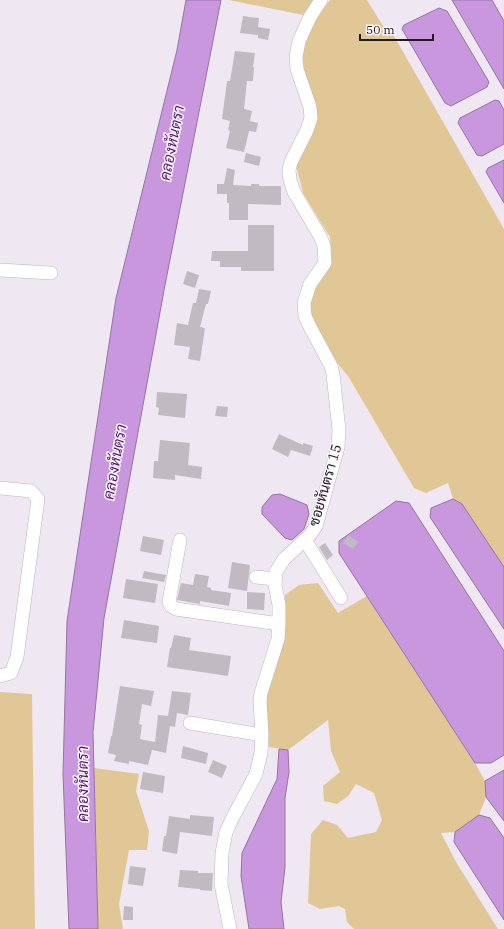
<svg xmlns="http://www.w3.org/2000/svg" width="504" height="929" font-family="'IBM Plex Serif',Sarabun,serif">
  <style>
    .green { fill: #e1c795 }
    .water { fill: #c997de; stroke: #9672a5 }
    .building { fill: #c1bac3 }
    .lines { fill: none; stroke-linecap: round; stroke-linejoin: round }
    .minor-casing { stroke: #bab4bd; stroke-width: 14 }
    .minor { stroke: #fff; stroke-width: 13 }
    .labels { text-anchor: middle; stroke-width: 3; stroke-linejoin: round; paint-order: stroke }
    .street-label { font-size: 14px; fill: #1e1c1f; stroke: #fcf6fe }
    .water-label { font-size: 15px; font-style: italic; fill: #54166a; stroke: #fcf6fe }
  </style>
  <rect width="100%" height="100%" fill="#efe8f2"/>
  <path class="green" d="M229,0h85l-11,15z
    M330,0h37l16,26 7,3 114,200v338l-42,-63 -9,-5 -5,-16 -22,10 -12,-5 -66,-112 -10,-12 -24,-38 -5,-17 2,-13 20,-31 -1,-28 -27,-44 -7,-28 20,-40 1,-10 -17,-54 2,-15 12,-25z
    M318,583l20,30 29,-17 108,167 10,18 1,16 -7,18 -24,17 -14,1 15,29 42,67h-144l-7,-7 -2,-13 -6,-3 -19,3 -12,-6 3,-69 12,-14 14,5 11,13 28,-6 6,-12 -8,-27 -18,-9 -8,12 -11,8 -13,-3 -1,-15 17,-14 -9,-21 -3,-31 -40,30 -19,-3 -3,-53 19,-76v-23l14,-10z
    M0,692l32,2 3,235h-35z
    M94,768l45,6 -3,17 13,40 -2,19h-18l-10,54 4,25h-25z"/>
  <path class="water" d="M186,0h35l-56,285 -61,333 -11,114 5,197h-29l-6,-155 4,-153 49,-323 61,-248z
    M452,0h40l12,21v68z
    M439,8l8,3 42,71 -2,5 -36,19 -6,-3 -43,-74 2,-4z
    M495,100l4,1 5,9v34l-22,12 -5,-1 -19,-32 2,-5z
    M504,160v43l-18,-31 2,-4z
    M280,494l27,11 2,9 -5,15 -12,11 -7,-2 -23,-24v-7l10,-12z
    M453,499l9,5 42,63v62l-74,-112 1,-9z
    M396,501l13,2 95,148v104l-13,8h-16l-136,-210v-12z
    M279,749l9,1 1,22 -4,26v69l-4,35 3,27h-35l-8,-53 1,-23 35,-74z
    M504,770v51l-18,-24 -1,-16z
    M479,815l11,3 14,20v82l-50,-78 1,-10z"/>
  <path class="building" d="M243,16l16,2 -1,9 12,2 -2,11 -10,-2v-3l-18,-2z
    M235,51l20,2 -2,14 1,1 -1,13h-6l-3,28 8,2 -2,10 8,2 -2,9 -7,-1 -5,21 -18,-4 4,-17 -2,-1 2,-9 -8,-2 5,-38h3z
    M246,153l15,4 -2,9 -15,-4z
    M227,168l8,2 -2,15 18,1v-2h8v2h22v19l-33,-1v16h-19v-17h-2v-9h-10v-10h7z
    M248,225h26v46h-33v-4h-21v-6h-9l1,-10h36z
    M187,271l12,4 -4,13 -12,-4z
    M199,289l12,2 -3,13h-2l-6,23 5,1 -5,33 -12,-2 2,-12 -16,-2 3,-22 11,2 5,-22h3z
    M157,392l30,2 -2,24 -27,-3 1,-7 -3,-1z
    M217,406l11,1 -1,10 -12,-1z
    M279,434l24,11v-2l10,3 -3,10 -19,-6 -3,7 -16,-8z
    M160,440l30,3 -2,22 14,2 -1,12 -26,-4v5l-22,-2 1,-17h4z
    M348,535l10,7 -5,7 -10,-6z
    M143,536l21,4 -3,15 -21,-4z
    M325,543l8,12 -6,5 -8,-13z
    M232,562l18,3 -3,26 -19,-3z
    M144,571l22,4 -2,7 -22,-4z
    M195,574l14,2 -2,11 4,1v2l20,3 -2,13 -29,-5v3l-23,-4 4,-17 12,2z
    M126,579l32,5 -3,19 -32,-5z
    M247,592l18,1 -1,17 -17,-1z
    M124,620l35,6 -2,17 -36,-5z
    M174,635l17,3 -2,12 42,6 -3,20 -61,-9 3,-19h1z
    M120,686l34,5 -3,15 -9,-2 -3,20 3,1 -2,14 15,3 3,-27 10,1 4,-25 19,2 -3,22 -11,-2 -2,14 -5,-1 -4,27 -14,-3 -4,15 -19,-4v3l-15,-3 2,-6 -8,-2 3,-17h1z
    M183,746l25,7 -2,11 -25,-6z
    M213,760l14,6 -5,12 -14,-6z
    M143,772l22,4 -2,17 -23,-4z
    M190,815l24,2 -2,19 -32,-4 -3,22 -15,-3 2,-15h2l3,-20 21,3z
    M130,866l16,2 -3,18 -15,-2z
    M180,870l18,1v2h15l-1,18 -12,-1v-1l-22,-2z
    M124,906l9,1v13h-10z"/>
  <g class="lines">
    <g class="minor-casing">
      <path id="minor" d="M0,270l51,3
        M0,488l31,3 7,8 -21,158 -6,16 -11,3
        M180,540l-11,62 2,4 5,3 103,15
        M305,540l36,58
        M256,577l19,2
        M190,723l72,12
        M230,929l-9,-45 1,-31 4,-21 7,-15 23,-43 5,-21 1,-18 -2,-34 1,-8 17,-54 1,-15v-19l-4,-20 1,-13 8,-13 26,-24 6,-9 22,-79 1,-17 -6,-56 -2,-8 -21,-39 -5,-11 -1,-13 6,-19 15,-21 -1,-17 -4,-10 -26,-44 -4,-12 -1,-10 2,-8 16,-32 4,-12 -1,-11 -13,-38 -1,-12 3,-16 11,-24 11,-17"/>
    </g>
    <use href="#minor" class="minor"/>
  </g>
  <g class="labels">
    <g class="street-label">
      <text transform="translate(325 485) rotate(-74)" y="5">ซอยหันตรา 15</text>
    </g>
    <g class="water-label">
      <text transform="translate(172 143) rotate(-79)" y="5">คลองหันตรา</text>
      <text transform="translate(115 462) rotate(-80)" y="5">คลองหันตรา</text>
      <text transform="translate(83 784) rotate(-90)" y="5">คลองหันตรา</text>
    </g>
  </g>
  <path d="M360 34v6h73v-6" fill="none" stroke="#1e1c1f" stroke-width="2"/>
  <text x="366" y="34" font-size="12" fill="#1e1c1f" stroke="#fcf6fe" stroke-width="3" paint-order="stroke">50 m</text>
</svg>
